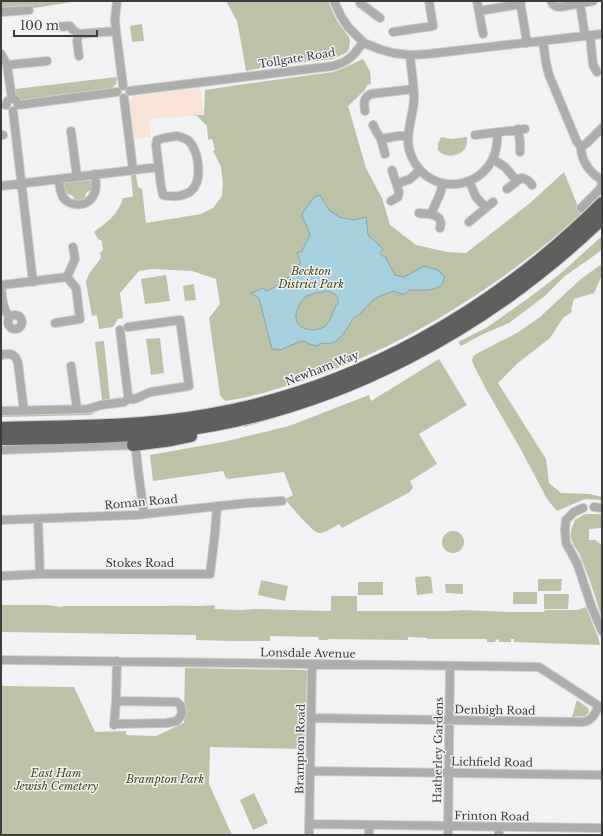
<svg xmlns="http://www.w3.org/2000/svg" width="603" height="836" font-family="'Libre Baskerville',serif">
  <style>
    .commercial { fill: #f9e3d6 }
    .green { fill: #bcc2a6 }
    .water { fill: #a6d0dd; stroke: #86a4ad; fill-rule: evenodd }
    .lines { fill: none; stroke-linecap: round; stroke-linejoin: round }
    .minor-casing { stroke: #cccecf; stroke-width: 10 }
    .highway-casing { stroke: #cccecf; stroke-width: 14 }
    .minor { stroke: #adadac; stroke-width: 8 }
    .highway { stroke: #605f5d; stroke-width: 12 }
    .labels { text-anchor: middle; stroke-width: 3; stroke-linejoin: round; paint-order: stroke }
    .street-label { font-size: 11px; fill: #3c3c3d; stroke: #f0f2f4 }
    .park-label { font-size: 11px; font-style: italic; fill: #444b13; stroke: #f0f2f4 }
  </style>
  <rect width="100%" height="100%" fill="#f0f2f4"/>
  <path class="commercial" d="M200,88l4,27 -55,4 2,18 -17,2 -5,-36 5,-7z"/>
  <path class="green" d="M1,1h77l-56,9 -21,-1z
    M226,1h102l9,20 12,16 1,4 -1,8 -3,4 -13,6 -67,8 -20,4 -5,-29 -4,-21z
    M142,24l2,17 -12,1 -2,-16z
    M363,59l7,12 1,13 -4,1 -2,5 -17,16 18,62 16,30 8,27 26,20 31,7 19,1 64,-50 34,-31 17,42c-14,12 -28,25 -44,37 -75,59 -161,108 -253,136 -9,2 -19,6 -29,8 -10,3 -20,4 -30,6l-5,-6 -11,-77 11,-14 -4,-25 -24,-8 -40,-2 -13,2 -19,22 3,24 -1,1 -4,1 -5,8 -14,2 -2,-14 -5,1 -6,-34 3,-8 12,-16 -1,-5 3,-3 -1,-9 -4,-2 -4,-7c12,-9 25,-18 29,-34l9,-1 1,-1 -2,-21h5l2,12 4,2 4,34 55,-9 12,-6 9,-12 1,-13 -2,-16 -8,-16 2,-1 -3,-11 -4,1 -1,-14 -10,-10 -4,-1h11l1,-25 33,-5 95,-13 11,-4z
    M117,77l-1,7 -6,6 -88,10 -6,-4 -1,-7z
    M441,137l10,2 16,-2c0,5 0,10 -3,13 -7,7 -20,8 -26,0v-7z
    M93,180v12l-5,-1 -3,4 2,4 -3,2h-11l1,-4 -5,-3 -3,2 -4,-13z
    M602,236v14l-37,26 -19,19 -37,28 -28,12 -20,11 -3,-4 28,-14 40,-28 34,-26z
    M602,264v11l-8,18 -20,6 -3,11 1,2 -9,6 -13,20 -32,25 -20,20 48,76 3,24 12,10 29,1 12,3 -1,3 -16,-1 -28,12 -10,-12 -27,-51 -33,-57 -14,-27 -1,-4 2,-5 43,-22 23,-16 42,-39z
    M166,275l4,26 -25,3 -4,-25z
    M194,284l2,16 -11,1 -2,-15z
    M160,338l4,35 -13,2 -5,-36z
    M455,338l1,1c-20,11 -39,22 -60,32 -48,24 -100,42 -152,56l-1,-1 53,-15z
    M104,341l6,59h-8l-7,-58z
    M439,359l28,46 -48,29 18,30 -27,17 3,6 -3,5 -68,36 -3,-4c-5,3 -14,9 -20,9 -7,-1 -29,-28 -34,-34l8,-4 -9,-23 -55,7 -3,-1 -3,-7 -70,10 -3,-26 73,-13 66,-16 80,-31 2,6z
    M117,405v3c-11,0 -17,0 -26,7l-90,2v-3z
    M585,514h17v14l-13,1v11h6l7,5v73l-12,-37 -11,-28 -5,-7 -3,-8v-8l4,-10z
    M442 542a11 11 0 1 1 22 0a11 11 0 1 1-22 0Z
    M429,576v1h2l2,16 -16,2 -2,-18z
    M538,579h24l-1,12h-23z
    M261,580l27,6 -3,15 -27,-6z
    M358,582h25v13h-25z
    M445,584h18v10l-17,-1z
    M513,592h24v12h-24z
    M544,594h25l-1,15h-24z
    M331,596h26v15h91l16,-1 44,2h36l1,-2h33l8,-3 12,30 2,8 -86,-3v-3h-3v3h-12v-3l-3,1 -1,2h-8v-3h-60v-1l-19,-1v3l-80,-1v1h-9l-1,-3 -48,-1v5h-40l-34,-1v-5l-195,-3v-27h45l16,2v-1c35,0 69,0 103,0 16,-1 33,1 49,-1l1,4 26,1 15,-1 73,2 2,-1z
    M185,668l120,2 2,1 -2,78 -95,-2 -1,37 23,51h-231v-149l73,1 21,45 31,-1v4l30,1 28,-13z
    M577,700l11,8 1,4 -4,4 -13,1z
    M254,793l14,30 -15,7 -13,-30z"/>
  <path class="water" d="M320,195l9,15 10,7 15,3 12,-3 2,18 14,13 1,2 -3,2 2,4h3l4,8 6,11 9,2 20,-11 14,4 6,6c2,17 -24,14 -35,14l-4,4h-4l-7,-3 -14,5 -7,4 -16,17 -2,-1c-4,6 -13,22 -19,25 -4,3 -11,3 -16,2l-2,3 -9,-2 -5,-3 -5,1 -19,8 -8,-1 -13,-51 -8,-5 13,-5 2,3c9,-3 35,-19 34,-29 0,-3 -2,-7 -3,-9l5,-2 8,-16 -3,-9 -4,-7 -1,-5 4,-6 8,-11zM328,291c6,2 11,5 10,12 -5,6 -6,16 -12,22 -7,7 -25,7 -29,-4 -2,-4 -1,-8 1,-12 1,-5 4,-10 9,-13 6,-3 14,-4 21,-5z"/>
  <g class="lines">
    <g class="minor-casing">
      <path id="minor" d="M117,1l-2,18 1,12 7,55
        M334,1l7,15 7,11 16,16 15,6 14,4 17,2 18,-1 174,-20
        M360,1v2l20,15
        M477,1l6,33
        M520,1l7,42
        M551,1c2,5 5,6 9,6l33,-6
        M580,3l5,33
        M479,11l42,-7
        M1,12l28,-2
        M57,27l13,-1 3,4 6,4
        M393,32l40,-6 -4,-25
        M590,35l3,30 4,7
        M543,41l3,22 3,12 28,67 4,5c0,14 9,26 21,33
        M1,54l6,11 5,34
        M410,55c1,14 4,29 4,43 0,18 -11,39 -3,57 19,49 91,33 86,-23
        M79,56l-2,-15 2,-7 37,-3
        M7,65l40,-4
        M130,91l203,-25c8,-2 16,-6 22,-13 3,-4 4,-7 9,-10
        M124,98l9,72
        M6,105c1,-5 6,-8 10,-5
        M18,105l99,-13
        M13,111l20,171
        M365,111c-1,-7 -2,-14 6,-17l42,-5
        M373,125l3,6 5,8 4,15
        M518,129l2,13v10
        M71,131l6,46
        M1,135h2
        M475,135l50,-6
        M177,136c4,1 9,2 12,5 10,11 14,40 2,50 -4,3 -8,4 -12,5 -6,0 -10,1 -16,-1l-2,-9 -5,-41 1,-5 7,-2z
        M381,139l17,-3h10
        M581,147l6,-4 15,-15
        M493,159l12,8 12,14
        M59,179c0,5 1,11 3,16 5,12 25,13 31,1 4,-6 3,-14 2,-22
        M469,181l7,16 10,11
        M397,184l13,-5 10,-9
        M1,186l158,-19
        M507,189l14,-11c6,1 8,3 11,7
        M391,201l7,-4 1,-5 -7,-22
        M581,208l18,-18 2,-3 1,-7
        M419,213c9,2 12,-1 20,5l2,5 -1,5
        M431,214l9,-20 3,-11
        M469,222l24,-20
        M67,277l8,-18 -2,-12
        M8 322a7 7 0 1 1 14 0a7 7 0 1 1-14 0Z
        M9,317c-6,-9 -8,-21 -7,-32l65,-8 9,11 4,31 -25,4
        M120,330l8,65v4
        M1,355c9,-2 14,-2 17,8l6,48
        M71,366l6,43
        M128,399c8,2 15,-5 23,-7l38,-6 -9,-66 -52,7
        M1,411l87,-2 13,-4 23,-3 4,-3
        M1,450l132,-5 3,6 2,19 6,44
        M594,507l8,1
        M583,508l-9,4 -8,8 -1,9 1,14 11,20 15,45 10,23
        M38,519l2,55
        M1,520l134,-5 113,-12 34,-2
        M1,576l39,-2h170l5,-41 2,-27
        M1,660l538,7 3,2 60,39
        M311,718l271,4c11,-1 12,-8 17,-16
        M114,724l53,-1 10,-2 5,-7 -1,-8 -4,-4 -61,-1
        M114,725l2,-24 1,-40
        M310,771l292,4
        M310,824l292,4
        M309,835l3,-171
        M369,835v-10
        M448,835l2,-169
        M499,835v-8"/>
    </g>
    <g class="highway-casing">
      <path id="highway" d="M1,428c69,-2 138,-1 206,-13 150,-26 288,-105 395,-212
        M1,439c58,-1 117,-1 175,-8 161,-20 310,-101 426,-212
        M133,445l39,-5 19,-4"/>
    </g>
    <use href="#minor" class="minor"/>
    <use href="#highway" class="highway"/>
  </g>
  <g class="labels">
    <g class="street-label">
      <text transform="translate(297 58) rotate(-9)" y="4">Tollgate Road</text>
      <text transform="translate(322 368) rotate(-21)" y="4">Newham Way</text>
      <text transform="translate(141 502) rotate(-5)" y="4">Roman Road</text>
      <text x="140" y="567">Stokes Road</text>
      <text transform="translate(308 653) rotate(1)" y="4">Lonsdale Avenue</text>
      <text transform="translate(495 710) rotate(1)" y="4">Denbigh Road</text>
      <text transform="translate(300 749) rotate(-89)" y="4">Brampton Road</text>
      <text transform="translate(438 750) rotate(-89)" y="4">Hatherley Gardens</text>
      <text transform="translate(492 762) rotate(1)" y="4">Lichfield Road</text>
      <text transform="translate(492 816) rotate(1)" y="4">Frinton Road</text>
    </g>
    <g class="park-label">
      <text x="311" y="275">Beckton<tspan x="311" dy="13">District Park</tspan></text>
      <text x="56" y="777">East Ham<tspan x="56" dy="13">Jewish Cemetery</tspan></text>
      <text x="165" y="783">Brampton Park</text>
    </g>
  </g>
  <rect width="603" height="836" fill="none" stroke="#3c3c3d" stroke-width="4"/>
  <path d="M14 30v6h83v-6" fill="none" stroke="#3c3c3d" stroke-width="2"/>
  <text x="20" y="30" font-size="12" fill="#3c3c3d" stroke="#f0f2f4" stroke-width="3" paint-order="stroke">100 m</text>
</svg>
